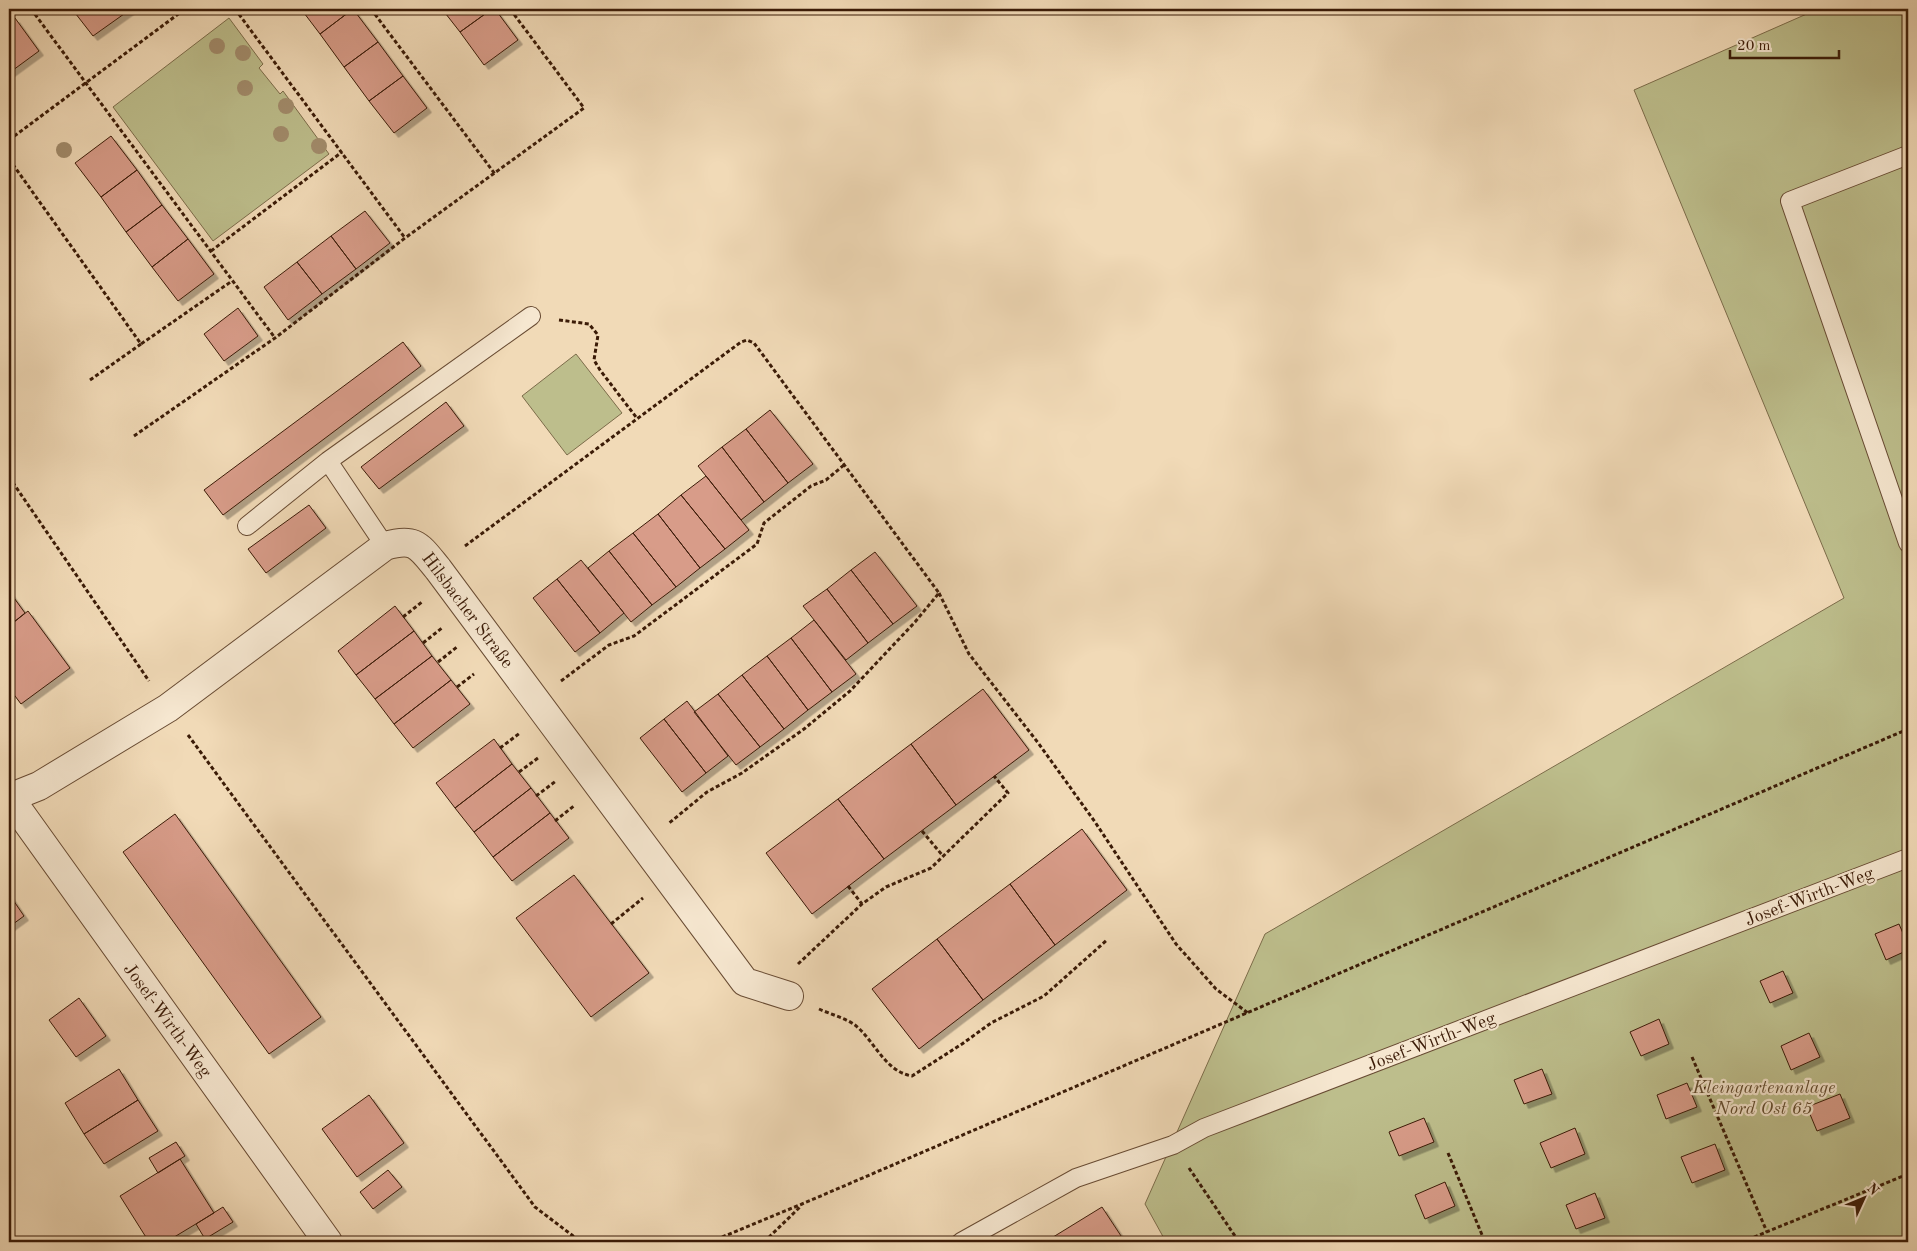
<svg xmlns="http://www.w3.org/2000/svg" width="1917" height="1251" font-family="'Old Standard TT',serif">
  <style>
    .green { fill: #bdbe8c; stroke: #7c6c4a }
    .building { fill: #d89c89; stroke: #3b1b07; filter: url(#shadow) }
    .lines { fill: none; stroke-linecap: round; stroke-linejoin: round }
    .lane-casing { stroke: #684b33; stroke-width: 20 }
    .street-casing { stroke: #684b33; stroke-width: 30 }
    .path { stroke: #3b1b07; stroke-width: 3; stroke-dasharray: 4 2.5; stroke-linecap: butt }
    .lane { stroke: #f6e7d0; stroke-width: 18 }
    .street { stroke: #f6e7d0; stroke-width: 28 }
    .tree { fill: #a28c6c }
    .labels { text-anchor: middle; stroke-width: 4.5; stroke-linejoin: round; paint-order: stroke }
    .street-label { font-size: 18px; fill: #3b1b07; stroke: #f6e7d0 }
    .park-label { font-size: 18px; font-style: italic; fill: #624c2f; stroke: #f6e7d0 }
  </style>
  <defs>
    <filter id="shadow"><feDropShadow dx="4.5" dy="4.5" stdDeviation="0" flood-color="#0004"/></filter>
  </defs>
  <rect width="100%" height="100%" fill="#f1dab7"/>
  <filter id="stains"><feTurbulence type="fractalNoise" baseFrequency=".004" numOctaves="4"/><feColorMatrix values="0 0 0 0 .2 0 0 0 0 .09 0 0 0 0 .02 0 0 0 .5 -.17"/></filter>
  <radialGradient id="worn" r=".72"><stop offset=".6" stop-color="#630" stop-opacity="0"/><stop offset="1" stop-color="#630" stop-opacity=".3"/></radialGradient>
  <path class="green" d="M1818,9h90v1233h-742l-21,-38 120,-270 579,-336 -210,-508z
    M229,18l34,46 -4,4 21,26 3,-3 46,63 -116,87 -100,-134z
    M576,354l46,59 -55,42 -45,-59z"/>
  <path class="building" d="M72,9h59l-38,27z
    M301,9h52l-33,25z
    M353,9l25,33 -34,25 -24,-33z
    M442,9h50l-32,23z
    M492,9h3l23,31 -34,25 -24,-33z
    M15,18l24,33 -30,22v-50z
    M378,42l25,34 -34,25 -25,-34z
    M403,76l24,32 -33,25 -25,-32z
    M111,136l26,34 -36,27 -26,-34z
    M137,170l25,35 -36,27 -25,-35z
    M162,205l26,34 -36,28 -26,-35z
    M365,211l25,32 -34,26 -25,-33z
    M331,236l25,33 -34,25 -25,-32z
    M188,239l26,35 -36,27 -26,-34z
    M297,262l25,32 -34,26 -24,-33z
    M238,308l20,28 -34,25 -20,-27z
    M403,342l18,24 -198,149 -19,-25z
    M446,402l18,24 -85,63 -18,-22z
    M770,410l43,54 -25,19 -42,-54z
    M746,429l42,54 -24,19 -42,-55z
    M722,447l42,55 -23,18 -43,-54z
    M706,476l43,54 -24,19 -44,-54z
    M681,495l44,54 -25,19 -42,-54z
    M309,505l17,23 -60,45 -18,-24z
    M658,514l42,54 -24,19 -43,-54z
    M633,533l43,54 -24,18 -43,-54z
    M609,551l43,54 -21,17 -43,-54z
    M875,552l42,54 -24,18 -42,-54z
    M581,560l43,53 -24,20 -43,-54z
    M851,570l42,54 -25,19 -41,-54z
    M557,579l43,54 -25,19 -42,-54z
    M827,589l41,54 -22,17 -43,-54z
    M9,591l16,22 -16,13z
    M395,606l19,25 -58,44 -18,-24z
    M28,611l42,57 -49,36 -12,-16v-62z
    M814,620l42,54 -24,18 -41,-54z
    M414,631l18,25 -57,43 -19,-24z
    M791,638l41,54 -24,18 -41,-54z
    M432,656l19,24 -57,44 -19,-25z
    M767,656l41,54 -24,19 -42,-54z
    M742,675l42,54 -24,18 -42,-53z
    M451,680l19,24 -57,44 -19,-24z
    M983,689l46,61 -73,55 -45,-61z
    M718,694l42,53 -24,18 -42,-53z
    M687,701l41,55 -22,17 -42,-54z
    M664,719l42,54 -24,19 -42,-54z
    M494,739l18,25 -57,44 -19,-25z
    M911,744l45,61 -72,54 -46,-60z
    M512,764l19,24 -57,44 -19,-24z
    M531,788l19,25 -57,44 -19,-25z
    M838,799l46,60 -72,55 -46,-61z
    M550,813l19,25 -57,43 -19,-24z
    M175,814l146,203 -52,37 -146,-202z
    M1082,829l45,61 -72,55 -45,-61z
    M574,875l75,98 -58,44 -75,-99z
    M1010,884l45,61 -72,55 -46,-61z
    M9,894l15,22 -15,11z
    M1899,924l9,21v5l-22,10 -11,-26z
    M937,939l46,61 -64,49 -47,-60z
    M1783,971l10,22 -23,10 -10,-22z
    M79,998l27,38 -30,21 -27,-37z
    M1659,1019l10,25 -28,12 -11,-24z
    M1809,1033l11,24 -29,13 -10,-24z
    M119,1069l19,31 -54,34 -19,-31z
    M1542,1069l10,25 -28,10 -10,-24z
    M1687,1083l10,24 -31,12 -9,-24z
    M1840,1094l10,24 -33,13 -10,-24z
    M369,1095l35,48 -47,34 -35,-48z
    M138,1100l20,31 -54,33 -20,-30z
    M1424,1118l10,24 -35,14 -10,-24z
    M1575,1128l10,26 -34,14 -11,-25z
    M176,1142l9,14 -27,17 -9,-15z
    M1715,1144l10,26 -33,13 -11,-26z
    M180,1159l34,54 -48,29h-17l-29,-46z
    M388,1170l14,17 -29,22 -13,-17z
    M1445,1182l10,24 -30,13 -10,-24z
    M1595,1193l10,25 -29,11 -10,-24z
    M223,1207l10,15 -28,17 -9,-15z
    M1102,1207l23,35h-80z
    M1908,1234v8h-16l-1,-1z"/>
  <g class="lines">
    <g class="lane-casing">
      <path id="lane" d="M1908,155l-118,46 118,342
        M247,526l81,-65
        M385,546l-57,-85 203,-145
        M961,1242l115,-64 97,-33 31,-17 704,-270"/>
    </g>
    <g class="street-casing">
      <path id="street" d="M9,797l319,445
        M9,798l30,-12 129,-78 217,-162c31,-9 34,0 53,23l307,413 44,14"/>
    </g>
    <path class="path" d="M31,9l244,329
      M235,9l170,229
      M371,9l124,165
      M9,140l176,-131
      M9,159l132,185 91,-63
      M211,251l131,-99
      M559,320l30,4 9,11 -4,25 6,10 36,47
      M90,380l51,-36
      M134,436l141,-98 130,-100 179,-130 -74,-99
      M9,477l140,204
      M465,546l276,-204 6,-2 7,3 185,250 -24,29 -65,69 -46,38 -62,44 -35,19 -39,32
      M939,593l30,61 70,90 56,78 81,122 40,45 32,24
      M403,617l19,-15
      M423,643l19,-15
      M438,662l19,-15
      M561,681l48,-36 25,-9 123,-92 7,-21 47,-37 15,-6 18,-15
      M457,687l17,-13
      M188,735l347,472 46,35
      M500,748l20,-15
      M519,772l19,-14
      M536,796l20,-15
      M555,821l20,-16
      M922,831l21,25
      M848,886l14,18
      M611,924l32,-26
      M798,964l64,-60 24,-17 45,-19 77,-75 -14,-17
      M819,1009c11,5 26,9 36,16 20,16 29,46 57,51l50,-32 29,-21 53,-27 63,-56
      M1692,1057l75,175
      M1448,1153l37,89
      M1189,1168l50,74
      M710,1242l92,-38 1106,-475
      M764,1242l36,-35
      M1742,1242l166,-68"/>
    <use href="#lane" class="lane"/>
    <use href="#street" class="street"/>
  </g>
  <g class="tree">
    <circle cx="217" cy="46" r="8"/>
    <circle cx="243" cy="53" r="8"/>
    <circle cx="245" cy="88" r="8"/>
    <circle cx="286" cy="106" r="8"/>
    <circle cx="281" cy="134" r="8"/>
    <circle cx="319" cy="146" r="8"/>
    <circle cx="64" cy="150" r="8"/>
  </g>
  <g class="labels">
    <g class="street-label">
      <text transform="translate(468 610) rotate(53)" y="6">Hilsbacher Straße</text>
      <text transform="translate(1809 896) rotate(-21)" y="6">Josef-Wirth-Weg</text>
      <text transform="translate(168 1020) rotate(54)" y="6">Josef-Wirth-Weg</text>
      <text transform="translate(1431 1041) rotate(-21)" y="6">Josef-Wirth-Weg</text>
    </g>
    <g class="park-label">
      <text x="1764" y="1093">Kleingartenanlage<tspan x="1764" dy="21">Nord Ost 65</tspan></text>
    </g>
  </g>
  <rect width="1917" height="1251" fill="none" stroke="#f1dab7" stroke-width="30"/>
  <rect x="10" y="10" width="1897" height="1231" fill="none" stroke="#3b1b07" stroke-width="2.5"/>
  <rect x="15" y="15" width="1887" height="1221" fill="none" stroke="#3b1b07"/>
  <g transform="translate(1864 1198) rotate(46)" stroke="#f6e7d0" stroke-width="4" paint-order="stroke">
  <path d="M0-4L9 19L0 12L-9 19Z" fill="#3b1b07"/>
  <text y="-8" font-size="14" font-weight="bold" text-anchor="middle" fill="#3b1b07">N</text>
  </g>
  <path d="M1730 50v8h109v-8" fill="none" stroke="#3b1b07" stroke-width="2.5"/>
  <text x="1737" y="50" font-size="15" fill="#3b1b07" stroke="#f6e7d0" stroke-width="4" paint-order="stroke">20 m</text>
  <rect width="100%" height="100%" filter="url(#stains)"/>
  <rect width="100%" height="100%" fill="url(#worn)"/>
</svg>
